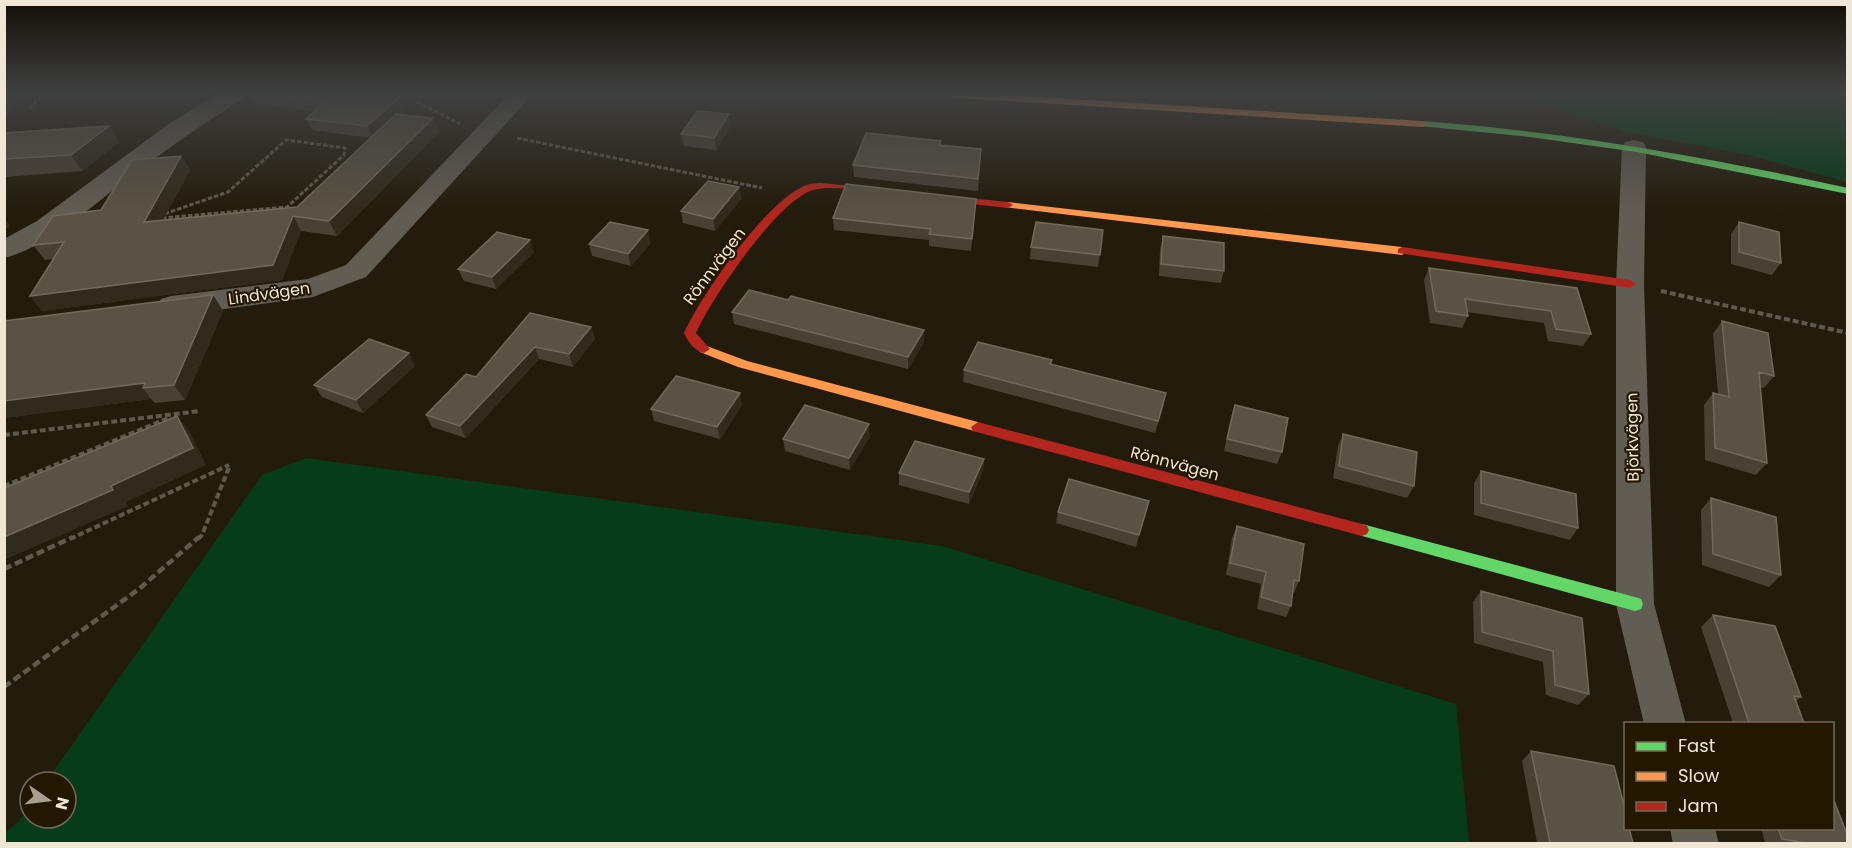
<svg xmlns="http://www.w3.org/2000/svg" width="1852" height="848" font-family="Poppins,sans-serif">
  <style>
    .green { fill: #063c19 }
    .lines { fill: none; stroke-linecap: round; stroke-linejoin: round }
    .path-far2 { stroke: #5f5a4e; stroke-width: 3; stroke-dasharray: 4.5 2; stroke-linecap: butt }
    .path-far1 { stroke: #5f5a4e; stroke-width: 4; stroke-dasharray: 6 3; stroke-linecap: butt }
    .path { stroke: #5f5a4e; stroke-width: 4.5; stroke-dasharray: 8 4; stroke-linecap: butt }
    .lane { fill: #625d52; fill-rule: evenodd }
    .street { fill: #625d52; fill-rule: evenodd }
    .fast { fill: #63d668; fill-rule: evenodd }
    .slow { fill: #ff974d; fill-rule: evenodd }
    .jam { fill: #b3261e; fill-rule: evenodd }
    .wall { fill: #484134 }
    .shaded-wall { fill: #312b1d }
    .building { fill: #5a5345; stroke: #716a5c; stroke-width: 1.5 }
    .labels { text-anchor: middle; stroke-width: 4.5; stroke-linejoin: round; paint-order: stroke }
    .street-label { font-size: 16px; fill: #efe6d5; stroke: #231700 }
  </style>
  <rect width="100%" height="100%" fill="#231c0c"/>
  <path class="green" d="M1203,93h178l-8,8 -174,-4z
    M1513,93h334v89l-94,-26 -130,-25z
    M306,458l636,88 514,158 13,139h-1464v-10l14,-12 11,-16v13h36v-36h-20l216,-307z"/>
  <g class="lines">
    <path class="path-far2" d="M411,99l49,25
      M29,109l16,-16
      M517,138l245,50
      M162,218l125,-11 57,-52 1,-7 -59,-8 -58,52 -64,22"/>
    <path class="path-far1" d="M1661,291l187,42
      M4,435l196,-24
      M4,486l167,-69
      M70,539l159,-74
      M198,539l4,-4 28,-70"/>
    <path class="path" d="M4,569l69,-32
      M4,687l135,-98 60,-52"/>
    <path class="lane" d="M492,93h22l10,5 -6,4z"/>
    <path class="street" d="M219,93h28l-3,5c-40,25 -79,52 -117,81 -35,27 -79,68 -123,79v-19l33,-18 133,-98z
      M510,93h24l-168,184 -53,20 -142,19 -10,-3 -5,-7 5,-7 10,-3 137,-17 38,-14z
      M1634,140l9,2 3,5 -2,137 10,320 32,120h-42l-28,-120v-320l6,-137 3,-5z
      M1670,828h45l4,16h-46z"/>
    <path class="fast" d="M1423,121c144,11 284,36 425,67v6l-211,-42 -107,-15 -110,-11v-4z
      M1362,524l273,73 6,2 2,5 -2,5 -6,2 -273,-75 -5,-2 -2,-4 2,-4z"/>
    <path class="slow" d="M921,93h55l447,28 5,3 -5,3 -497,-31z
      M1008,202l394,45 6,4 -6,4 -398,-48v-4z
      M704,345l43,16 231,61 7,5 -7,5 -240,-65 -38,-15 -2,-3 2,-3z"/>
    <path class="jam" d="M822,183l186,19 5,3 -5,3c-42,-5 -85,-9 -127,-14 -21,-3 -47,-9 -68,-4 -35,10 -102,109 -117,143l14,16 -6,4c-9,-2 -16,-11 -20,-20 18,-39 78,-125 116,-145 6,-4 15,-5 22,-5z
      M1402,247l228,33 6,4 -6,4 -232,-35v-4z
      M978,422l384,102 5,2 2,4 -2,4 -5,2 -389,-105 -2,-4z"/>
  </g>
  <path class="wall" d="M251,93h171l-23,21 40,18 -102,104 -36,-5 -19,49 -240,31 -12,-15 23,-37 -8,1 -12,-15 68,-35 80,-54 9,14 -27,50 134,-13 74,-69 -59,-8 -6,-11 9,-8 -59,-7z
    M109,126l10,16 -37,29 -78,6v-44z
    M731,126l-15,24 -32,-4 -3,-12z
    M941,141v4l40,4 -3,42 -124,-14 -1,-12z
    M739,187l2,12 -26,32 -32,-8 -2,-12z
    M975,211l-4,40 -42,-5v-6l-95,-10 -1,-12z
    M1739,222l42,41 -9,12 -41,-11v-30z
    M1103,230l-5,37 -68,-8 1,-12z
    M1163,236l61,35 -3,12 -62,-7 1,-27z
    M651,243l-20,23 -39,-10 -3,-12z
    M534,252l-38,37 -32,-8 -6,-12z
    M1429,268l148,20 14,46 -8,12 -35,-5 -4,-18 -77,-11 1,4 -6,12 -32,-5 -6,-43z
    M213,295l10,16 -38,89 -30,3 -4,-4 -147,19z
    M732,312l192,30 -16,27 -174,-45z
    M530,313l61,14 4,12 -22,28 -34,-8 -73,79 -34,-11 -6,-12 50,-38z
    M1722,321l52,55 -10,12 -4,-1 7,76 -11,12 -51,-15 -1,-55 9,-12 5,1 -5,-60z
    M1051,364l113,41 -9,28 -192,-51 1,-12z
    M415,366l-52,47 -41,-16 -8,-12z
    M742,405l-22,34 -66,-18 -3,-12z
    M1235,405l47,47 -5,12 -53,-13 7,-34z
    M1343,434l71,52 -7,12 -74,-20 5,-32z
    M870,436l-20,34 -65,-19 -2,-12z
    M984,459l-1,12 -14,33 -70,-19v-12z
    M1481,471l97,57 -8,12 -96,-25v-32z
    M1711,498l70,77 -12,12 -67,-22 -1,-55z
    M1149,501l-13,46 -80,-24 2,-11z
    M1237,526l62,55 -5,12 -1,-1 -2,14 -5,11 -29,-8 4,-25 -35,-9 6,-37z
    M1481,591l101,27 7,76 -11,11 -32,-10 -3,-33 -69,-19 -1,-41z
    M1713,615l88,82 -5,4 8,22h-71l-32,-96z
    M1531,751l102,92h-96l-15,-82z
    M1761,828h72l15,15h-83z"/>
  <path class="shaded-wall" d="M4,93h24l-24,27z
    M405,93h17l-50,45 -5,-12z
    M729,114l2,12 -15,24 -2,-12z
    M433,118l6,14 -102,104 -8,-15z
    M109,126l10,16 -37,29 -11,-16z
    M181,156l9,14 -36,67 -10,-15z
    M739,187l2,12 -26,32 -2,-12z
    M293,216l8,15 -19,49 -240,31 -12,-15z
    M4,219l6,7 -6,4z
    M648,230l3,13 -20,23 -3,-12z
    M530,240l4,12 -38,37 -4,-12z
    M213,295l10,16 -38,89 -11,-15z
    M591,327l4,12 -22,28 -4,-13z
    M924,330v12l-16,27v-12z
    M535,347l4,12 -73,79 -6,-12z
    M409,353l6,13 -52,47 -7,-13z
    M145,383l-2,5 8,11 -147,19v-17z
    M740,393l2,12 -22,34 -3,-12z
    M177,416l13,16 16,33 -80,37 2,4 -124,54v-23l107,-51z
    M869,424l1,12 -20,34 -1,-12z
    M984,459l-1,12 -14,33v-12z"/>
  <path class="building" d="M257,93h148l-38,33 -61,-7 20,-18z
    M697,111l32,3 -15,24 -33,-4z
    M396,114l37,4 -104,103 -36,-5 -20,49 -243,31 34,-54 -31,3 20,-29 48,-6 31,-50 49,-4 -37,66 153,-15z
    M109,126l-38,29 -67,4v-26z
    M866,133l75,8 -2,4 42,4 -3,30 -125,-14z
    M708,181l31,6 -26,32 -32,-8z
    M846,184l130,15 -4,40 -43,-5 2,-5 -98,-11z
    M610,222l38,8 -20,24 -39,-10z
    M1036,222l67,8 -3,25 -69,-8z
    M1739,222l40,10 2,31 -42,-11z
    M497,232l33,8 -38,37 -34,-8z
    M1163,236l61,7v28l-63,-7z
    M1429,268l148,20 14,46 -35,-5 -5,-18 -86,-12 3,17 -32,-5z
    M749,290l39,10 3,-4 133,34 -16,27 -176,-45z
    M213,295l-39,90 -31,3 2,-5 -141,18v-80z
    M530,313l61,14 -22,27 -34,-7 -75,79 -34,-11 40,-41 10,3z
    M1722,321l46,12 6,43 -15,-4 8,91 -52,-15 -2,-55 16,4z
    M369,339l40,14 -53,47 -42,-15z
    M978,342l74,18 -2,4 116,29 -8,28 -194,-51z
    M676,376l64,17 -23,34 -66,-18z
    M805,405l64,19 -20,34 -66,-19z
    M1235,405l53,13 -6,34 -55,-13z
    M177,416l16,32 -82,38 2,4 -109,47v-49z
    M1343,434l74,18 -3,34 -75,-20z
    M915,441l69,18 -15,33 -70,-19z
    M1481,471l95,23 2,34 -97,-25z
    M1069,479l80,22 -10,34 -81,-23z
    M1711,498l65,19 5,58 -68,-21z
    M1237,526l67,18 -5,37 -5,-1 -3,26 -30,-9 5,-25 -36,-9z
    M1481,591l101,27 7,76 -34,-9 -2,-34 -71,-19z
    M1713,615l62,11 26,71 -7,-1 10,27h-55z
    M1531,751l83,15 12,47v15h3l4,15h-83z
    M1833,798l15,39v6h-42l-24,-4 -4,-11h55z"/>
  <linearGradient id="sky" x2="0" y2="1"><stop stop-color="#130f07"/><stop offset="0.44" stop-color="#3f4040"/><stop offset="1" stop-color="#3f4040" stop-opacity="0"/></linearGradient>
  <rect width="1852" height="212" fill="url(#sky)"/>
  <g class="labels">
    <g class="street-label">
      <text transform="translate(714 266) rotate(-53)" y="6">Rönnvägen</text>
      <text transform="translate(269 293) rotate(-8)" y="6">Lindvägen</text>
      <text transform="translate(1632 437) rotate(-91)" y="6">Björkvägen</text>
      <text transform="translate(1175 463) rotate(15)" y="6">Rönnvägen</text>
    </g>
  </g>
  <rect width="1852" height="848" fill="none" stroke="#efe6d5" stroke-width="12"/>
  <rect x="1624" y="722" width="210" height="108" fill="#231700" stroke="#756a55" stroke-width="1.5"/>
  <rect x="1636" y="742" width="30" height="9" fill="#63d668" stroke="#756a55" stroke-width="1.5"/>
  <text x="1678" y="752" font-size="18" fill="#efe6d5">Fast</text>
  <rect x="1636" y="772" width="30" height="9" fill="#ff974d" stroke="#756a55" stroke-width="1.5"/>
  <text x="1678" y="782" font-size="18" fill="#efe6d5">Slow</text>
  <rect x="1636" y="802" width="30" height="9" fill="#b3261e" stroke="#756a55" stroke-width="1.5"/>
  <text x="1678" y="812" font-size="18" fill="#efe6d5">Jam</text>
  <g transform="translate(48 800) rotate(104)"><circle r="28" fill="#231700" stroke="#756a55" stroke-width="1.5"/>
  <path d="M0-4.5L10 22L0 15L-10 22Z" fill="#a89f8f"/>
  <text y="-9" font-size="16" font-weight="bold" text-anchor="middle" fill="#efe6d5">N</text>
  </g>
</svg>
